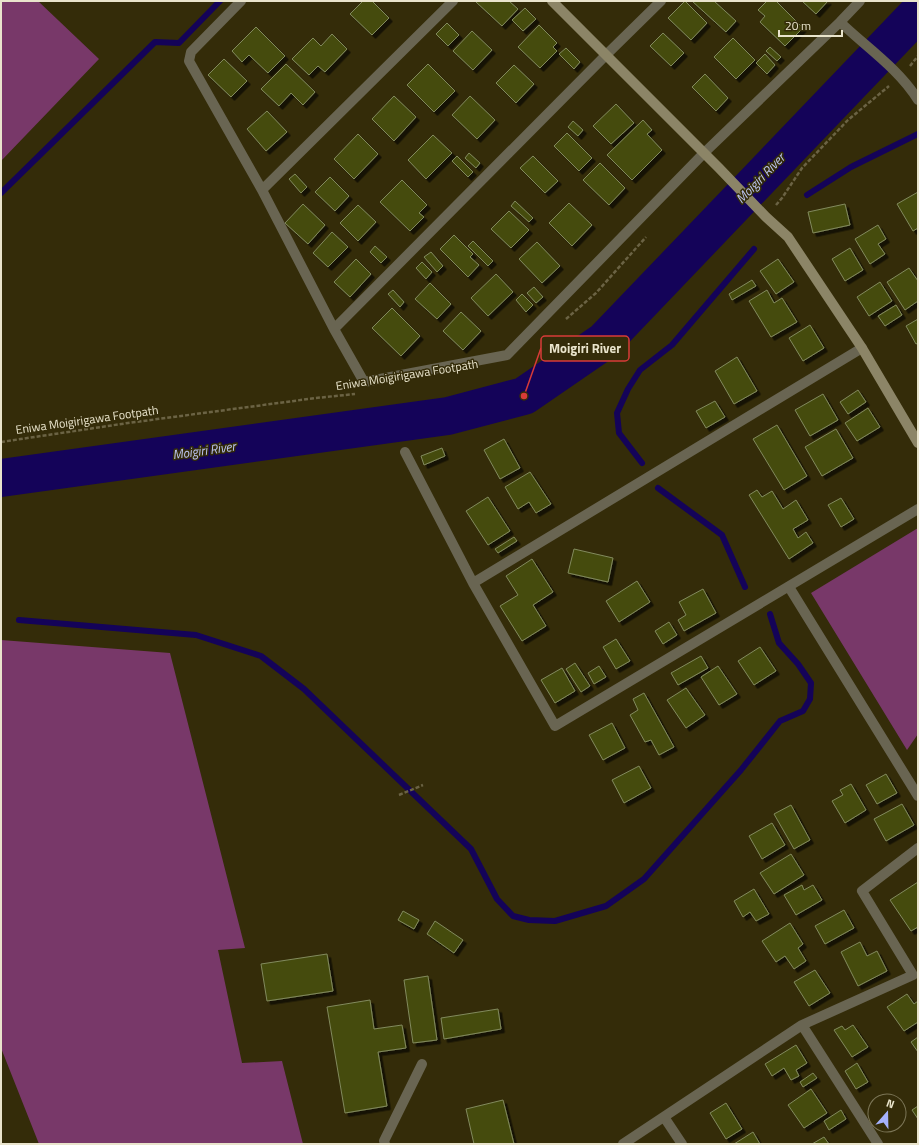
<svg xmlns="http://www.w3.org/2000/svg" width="919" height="1145" font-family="'Titillium Web',sans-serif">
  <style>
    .green { fill: #783869 }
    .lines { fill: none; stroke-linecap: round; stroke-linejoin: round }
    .stream { stroke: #140359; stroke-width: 6 }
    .river { stroke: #140359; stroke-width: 38 }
    .building { fill: #454c10; stroke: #828a5d; filter: url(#shadow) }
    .path { stroke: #6b6344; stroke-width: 2.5; stroke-dasharray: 4 2; stroke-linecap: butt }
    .lane { stroke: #696552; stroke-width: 10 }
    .street { stroke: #696552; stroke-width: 10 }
    .secondary { stroke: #8c8567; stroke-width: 10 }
    .labels { text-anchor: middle; stroke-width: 3; stroke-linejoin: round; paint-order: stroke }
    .street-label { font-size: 12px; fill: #e9e4cc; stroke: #342c09 }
    .water-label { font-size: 13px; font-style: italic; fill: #bdc5f4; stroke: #342c09 }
    .leader { fill: none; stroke: #d83b38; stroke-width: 1.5 }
    .callout-dot { fill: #d83b38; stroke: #342c09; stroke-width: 1.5 }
    .callout { fill: #342c09; stroke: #d83b38; stroke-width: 1.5 }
    .callout-label { font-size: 13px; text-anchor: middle; font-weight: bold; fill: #e9e4cc }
  </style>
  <defs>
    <filter id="shadow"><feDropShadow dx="3.5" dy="3.5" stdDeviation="0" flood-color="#0009"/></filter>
  </defs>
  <rect width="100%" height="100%" fill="#342c09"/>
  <path class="green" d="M1,1h37l61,58 -98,102z
    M918,528v206l-11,16 -96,-157z
    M1,640l169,13 75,295 -27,2 24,113 40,-2 21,83h-264l-38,-96z"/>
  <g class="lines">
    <path class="stream" d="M1,193l154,-151 24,1 41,-42
      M807,195l44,-28 67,-33
      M642,463l-23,-30 -2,-20 11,-24 12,-19 32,-25 82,-96
      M658,488l64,47 23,52
      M19,620l177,15 65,21 43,33 167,160 26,50 16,17 16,4 26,1 51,-15 38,-27 97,-109 39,-49 23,-10 7,-12 1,-16 -13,-19 -19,-21 -9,-29"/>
    <path class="river" d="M1,478l447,-62 76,-20 80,-55 314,-328"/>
  </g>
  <path class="building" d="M363,1h9l17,17 -17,17 -22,-21z
    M477,1h32l9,8 -16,17 -26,-24z
    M685,1l22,22 -16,17 -23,-22z
    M692,1h22l22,20 -10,11z
    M767,1h9l27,27 -18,18 -25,-24 5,-6 -7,-6z
    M802,1h26l-12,13z
    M525,8l11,11 -13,12 -11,-11z
    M447,23l12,12 -11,11 -12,-12z
    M539,25l18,18 -4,4 4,4 -17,17 -22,-21z
    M256,27l29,29 -17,17 -19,-18 -7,7 -10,-11z
    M472,31l20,19 -19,20 -20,-19z
    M663,33l21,20 -13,13 -21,-20z
    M332,34l15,15 -22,23 -7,-6 -9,9 -17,-16 21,-21 8,8z
    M733,38l22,22 -19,19 -22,-22z
    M770,47l11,10 -4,4 -11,-10z
    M566,48l14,14 -6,7 -15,-15z
    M765,54l10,11 -8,9 -11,-11z
    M224,59l23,22 -16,16 -23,-22z
    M286,64l29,28 -12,13 -12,-12 -12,13 -18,-17z
    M428,64l27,27 -21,21 -27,-27z
    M514,65l20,19 -18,19 -20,-20z
    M705,74l23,24 -12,13 -24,-24z
    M394,96l22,21 -22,24 -22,-22z
    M470,96l25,24 -18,19 -25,-24z
    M616,104l18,19 -23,21 -18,-18z
    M267,111l20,21 -21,19 -19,-22z
    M643,120l9,10 -5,4 15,16 -30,30 -25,-25z
    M573,121l10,9 -5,6 -10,-9z
    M567,133l25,25 -13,13 -25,-25z
    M358,134l20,20 -24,25 -20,-20z
    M433,135l19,18 -26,26 -18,-19z
    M469,153l11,10 -4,5 -11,-10z
    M457,156l16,16 -5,5 -16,-16z
    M533,156l25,25 -13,12 -25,-25z
    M600,163l25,25 -16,17 -26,-25z
    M295,174l12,13 -6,6 -12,-14z
    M330,177l19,19 -14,15 -20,-19z
    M402,180l25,25 -8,8 5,4 -14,14 -30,-29z
    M918,192v36l-5,3 -16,-27z
    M515,201l18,17 -4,4 -18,-16z
    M569,203l23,22 -20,21 -23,-23z
    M303,204l22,21 -17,19 -23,-21z
    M845,204l5,21 -37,8 -5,-21z
    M358,205l18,17 -18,19 -18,-18z
    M509,211l20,19 -18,18 -20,-19z
    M878,225l8,14 -8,5 7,10 -15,10 -15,-25z
    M332,232l16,15 -20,20 -15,-14z
    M454,235l19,19 -3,3 9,8 -11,12 -28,-28z
    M473,241l20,20 -5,5 -20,-20z
    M537,242l23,24 -18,17 -23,-24z
    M375,246l12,11 -6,6 -11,-11z
    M850,248l13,22 -18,11 -13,-22z
    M431,252l12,14 -6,6 -13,-15z
    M356,259l15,15 -21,23 -16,-15z
    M778,259l16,23 -18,12 -16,-23z
    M422,262l10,10 -6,7 -10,-11z
    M909,268l9,13v20l-13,9 -18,-28z
    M496,274l17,18 -25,24 -17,-18z
    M752,280l4,6 -24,14 -3,-6z
    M880,282l12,19 -23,15 -12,-19z
    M430,283l21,21 -14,15 -22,-20z
    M534,287l9,10 -7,6 -9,-10z
    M393,290l11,12 -4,5 -12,-13z
    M767,290l7,13 8,-5 15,24 -26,15 -22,-36z
    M522,294l11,11 -7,7 -10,-12z
    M896,305l6,10 -17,11 -7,-10z
    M392,308l28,28 -19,20 -29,-28z
    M461,312l20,19 -18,19 -20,-19z
    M918,319v24l-2,1 -10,-18z
    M810,325l14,23 -21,13 -14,-23z
    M737,357l20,34 -23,13 -19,-33z
    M858,390l8,12 -18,12 -8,-12z
    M823,394l15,26 -28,16 -15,-26z
    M715,401l10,16 -19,11 -10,-17z
    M868,408l12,19 -23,14 -12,-18z
    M777,425l30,51 -23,14 -31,-51z
    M836,429l17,29 -31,18 -17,-29z
    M504,439l16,29 -20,11 -16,-29z
    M442,448l3,8 -21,9 -3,-9z
    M530,472l21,32 -15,9 -7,-11 -11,7 -13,-22z
    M757,490l5,7 10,-6 11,18 13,-9 12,20 -15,9 5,9 8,-6 7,11 -24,16 -40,-64z
    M488,497l22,34 -22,14 -22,-34z
    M841,498l13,21 -13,8 -13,-22z
    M514,537l3,4 -19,12 -3,-4z
    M574,549l39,9 -5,24 -40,-9z
    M532,559l21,33 -20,13 13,21 -24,15 -22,-35 18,-11 -12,-19z
    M637,581l13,21 -31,20 -13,-21z
    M703,589l13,24 -32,18 -6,-11 8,-5 -7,-13z
    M669,622l8,13 -14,9 -8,-13z
    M616,639l14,22 -14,8 -13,-22z
    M760,647l16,24 -22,14 -16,-24z
    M701,656l7,12 -30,17 -7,-12z
    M575,663l15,23 -9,6 -15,-23z
    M599,666l7,11 -12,7 -6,-11z
    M718,666l19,28 -18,11 -18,-28z
    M562,668l13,23 -20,12 -14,-23z
    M686,688l19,27 -19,13 -19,-28z
    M644,693l30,54 -15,8 -8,-15 -6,2 -15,-27 8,-5 -5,-11z
    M612,723l13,25 -22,12 -14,-25z
    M639,766l12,22 -27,15 -12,-23z
    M886,774l11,19 -20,11 -11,-19z
    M851,784l15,26 -21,13 -13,-22 11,-6 -3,-5z
    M902,804l12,21 -28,16 -12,-22z
    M791,805l19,35 -16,9 -20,-35z
    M772,823l13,22 -23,14 -13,-23z
    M791,854l13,21 -30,19 -14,-21z
    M918,882v45l-7,4 -21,-31z
    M802,885l2,5 9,-5 9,15 -26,15 -12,-20z
    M754,889l15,25 -13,7 -6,-9 -7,5 -9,-16z
    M844,910l10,18 -29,16 -10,-18z
    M403,911l16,9 -5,9 -16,-9z
    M435,921l28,19 -9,13 -27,-19z
    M790,923l13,21 -5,4 8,13 -12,8 -9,-13 -9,6 -14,-21z
    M860,942l7,14 10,-5 10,20 -29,15 -17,-34z
    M327,954l6,37 -66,10 -6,-37z
    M815,970l15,23 -21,13 -15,-24z
    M428,976l9,64 -24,3 -9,-63z
    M907,994l7,10 4,-3v21l-14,9 -17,-24z
    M370,1000l4,29 28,-4 4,23 -28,4 9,54 -42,7 -18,-106z
    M498,1009l3,20 -57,10 -3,-21z
    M853,1025l15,22 -16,10 -18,-27 8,-4 3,4z
    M918,1037v15l-7,-10z
    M796,1045l11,18 -11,7 3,6 -8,4 -7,-12 -12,8 -7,-12z
    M857,1063l11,19 -12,7 -11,-18z
    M813,1073l4,5 -14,9 -3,-5z
    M811,1089l16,24 -23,15 -16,-23z
    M503,1100l11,44h-40l-8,-35z
    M726,1103l16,26 -16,10 -16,-26z
    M875,1105v10l-4,-7z
    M918,1106v13l-6,-9z
    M841,1110l5,9 -17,11 -5,-9z
    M753,1132l7,12h-26z
    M824,1137l5,7h-17z"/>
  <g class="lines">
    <path class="path" d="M910,66l8,-10
      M776,205l6,-7 20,-30 46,-48 41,-34
      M566,319l30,-26 50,-56
      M1,442l127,-19 188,-25 39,-4
      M399,795l24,-10"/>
    <path class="lane" d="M385,1144l-1,-3 38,-77"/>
    <path class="street" d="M241,1l-50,51 -2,9 73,129 72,139 30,53 143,-27 197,-202 136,-131 20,-21
      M840,22c26,25 59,47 78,78
      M262,190l191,-189
      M334,329l273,-275 54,-53
      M405,452l68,131 82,143 363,-217
      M473,583l389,-235
      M789,587l129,209
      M802,1025l76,119
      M664,1117l18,27
      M623,1144l179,-119 111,-50 -51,-84 56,-43"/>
    <path class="secondary" d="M552,1l167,167 47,49 22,20 74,111 56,95"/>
  </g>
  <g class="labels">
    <g class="street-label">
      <text transform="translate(407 375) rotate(-9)" y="4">Eniwa Moigirigawa Footpath</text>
      <text transform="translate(87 420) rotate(-8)" y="4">Eniwa Moigirigawa Footpath</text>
    </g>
    <g class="water-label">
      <text transform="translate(760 178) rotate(-46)" y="5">Moigiri River</text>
      <text transform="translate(204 450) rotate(-8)" y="5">Moigiri River</text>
    </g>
  </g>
  <path class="leader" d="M524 396L541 348"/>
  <circle class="callout-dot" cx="524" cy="396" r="4"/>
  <rect class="callout" x="541" y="336" width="88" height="25" rx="4"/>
  <g class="callout-label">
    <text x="585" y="353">Moigiri River</text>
  </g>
  <rect width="919" height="1145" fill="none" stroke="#e9e4cc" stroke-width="4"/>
  <g transform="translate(887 1113) rotate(20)"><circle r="19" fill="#342c09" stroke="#7c7657"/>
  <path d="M0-3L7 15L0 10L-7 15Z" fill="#a5b1fc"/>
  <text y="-6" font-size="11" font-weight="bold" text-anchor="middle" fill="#e9e4cc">N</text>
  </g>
  <path d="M779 30v6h63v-6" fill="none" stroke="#e9e4cc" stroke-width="2"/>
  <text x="785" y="30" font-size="12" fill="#e9e4cc" stroke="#342c09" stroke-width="3" paint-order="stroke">20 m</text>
</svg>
